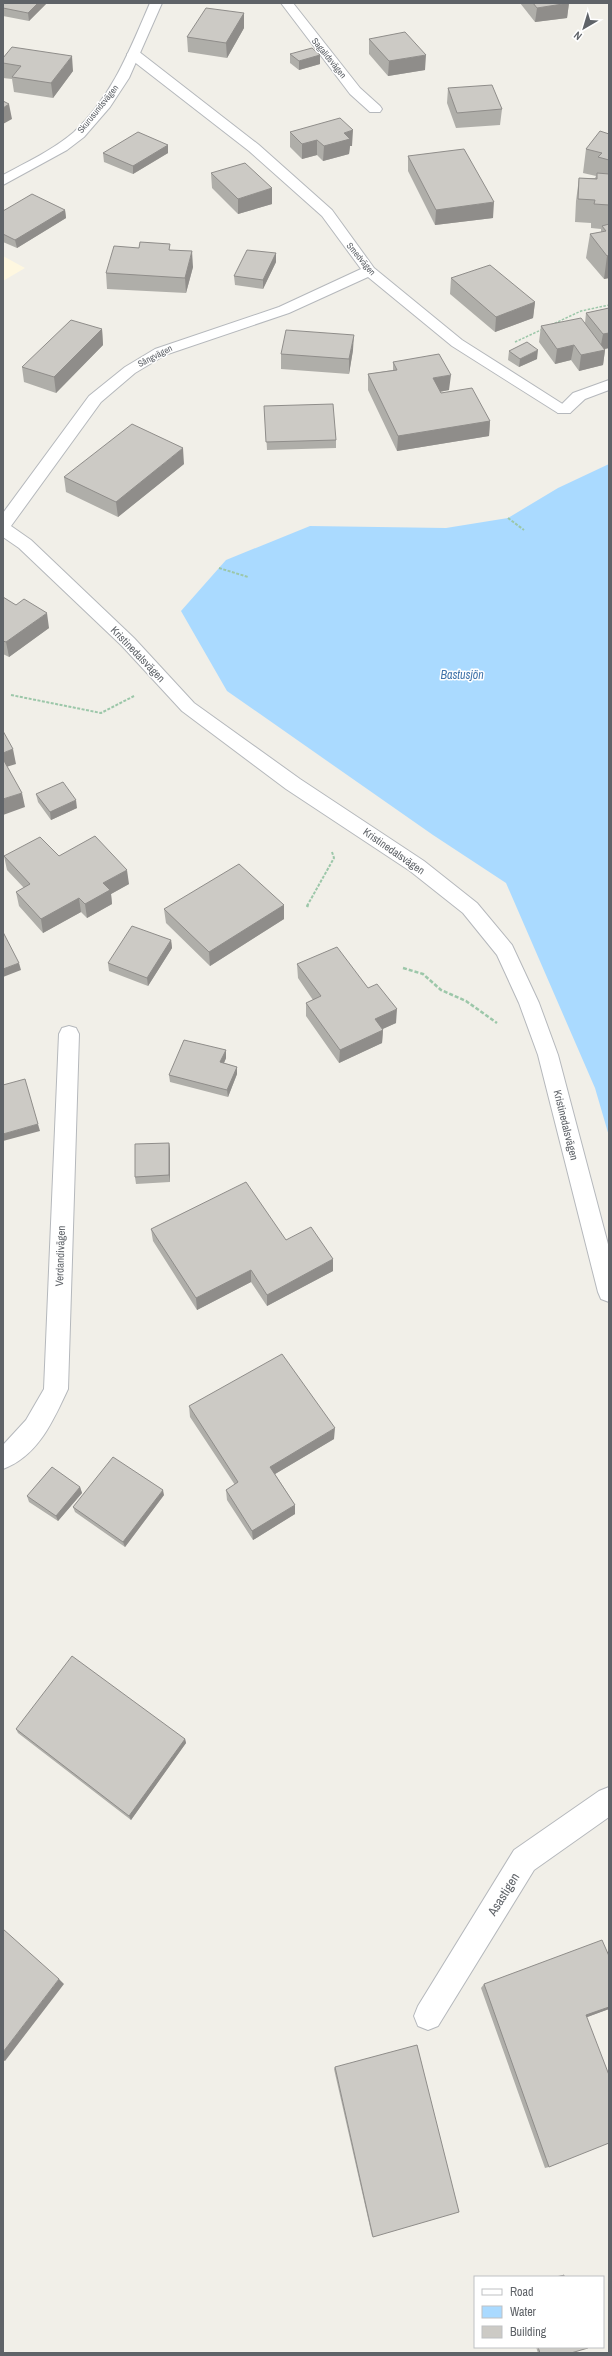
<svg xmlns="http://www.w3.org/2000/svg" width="612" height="2356" font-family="'Archivo Narrow',sans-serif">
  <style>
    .commercial { fill: #fef7e0 }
    .water { fill: #aadaff }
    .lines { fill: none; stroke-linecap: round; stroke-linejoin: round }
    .service-casing { stroke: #b5b8bc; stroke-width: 2 }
    .minor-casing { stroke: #b5b8bc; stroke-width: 2 }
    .tertiary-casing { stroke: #b5b8bc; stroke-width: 2 }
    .path-far2 { stroke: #9cc7a9; stroke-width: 1.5; stroke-dasharray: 2.5 1.5; stroke-linecap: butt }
    .path-far1 { stroke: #9cc7a9; stroke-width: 2; stroke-dasharray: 3 1.5; stroke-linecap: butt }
    .path { stroke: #9cc7a9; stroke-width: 2.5; stroke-dasharray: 4 2; stroke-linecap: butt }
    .service { fill: #fff; fill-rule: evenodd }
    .minor { fill: #fff; fill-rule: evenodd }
    .tertiary { fill: #fff; fill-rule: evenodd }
    .wall { fill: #afaea9 }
    .shaded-wall { fill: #8f8d8a }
    .building { fill: #cccac5; stroke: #8f8d8a }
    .labels { text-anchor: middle; stroke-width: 3; stroke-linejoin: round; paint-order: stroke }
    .far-street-label { font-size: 9px; fill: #5f6368; stroke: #fff }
    .street-label { font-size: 11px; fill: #5f6368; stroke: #fff }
    .water-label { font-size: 12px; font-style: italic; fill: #4174aa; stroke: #fff }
    .near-street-label { font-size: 13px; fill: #5f6368; stroke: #fff }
  </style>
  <rect width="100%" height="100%" fill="#f1efe8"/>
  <path class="commercial" d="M3,256l22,12 -22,13z"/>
  <path class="water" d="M609,464v672l-14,-48 -89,-205 -73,-48 -206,-144 -46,-80 45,-51 84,-34 136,2 62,-10 50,-30z"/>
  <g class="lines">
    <g class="service-casing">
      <path id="service" d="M609,380v10l-24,9 -15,14h-12l-2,-3 17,-17z"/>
    </g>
    <g class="minor-casing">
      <path id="minor" d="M281,3h12l67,85 20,18 2,3 -2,3h-10l-20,-18z
        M133,50l5,1 121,94 73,65 42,58 88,72 110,70 -2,3h-12l-106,-67 -84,-69 -79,36 -124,42 -30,18 -34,29 -90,124 20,14 103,98 60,65 106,76 124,82 53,42 35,42 27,58 19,52 51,193v54l-8,-3 -3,-7 -60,-237 -19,-52 -22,-48 -34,-42 -53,-42 -124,-82 -104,-78 -60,-65 -103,-98 -16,-11v-24l86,-117 36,-29 30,-18 124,-42 82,-38 -39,-53 -73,-65 -121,-94 -1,-3z
        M69,1026l7,2 3,6 -11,355c-15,32 -30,67 -65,80v-24l23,-25 18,-31 15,-355 3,-6z
        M609,1787v30l-75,53 -96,156 -10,4 -10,-4 -4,-10 4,-10 96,-156 85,-59z"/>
    </g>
    <g class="tertiary-casing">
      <path id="tertiary" d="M150,3h12l-33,75 -19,29 -26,30 -17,13 -64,35v-10c24,-13 50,-25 71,-43 38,-35 56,-83 76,-129z"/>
    </g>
    <path class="path-far2" d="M551,325l30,-14 28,-6
      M515,342l28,-13"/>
    <path class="path-far1" d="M508,518l16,12
      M219,568l29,9
      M11,695l90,18 33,-17
      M307,906l27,-48 -2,-6"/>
    <path class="path" d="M307,907l1,-2
      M403,968l20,6 18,16 25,11 31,22"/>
    <use href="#service" class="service"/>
    <use href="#minor" class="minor"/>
    <use href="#tertiary" class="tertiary"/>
  </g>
  <path class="wall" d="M3,3l43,1 -17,17 -26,-5z
    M520,3h49l-2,15 -32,4z
    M244,13v15l-17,30 -39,-6 -1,-15z
    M369,39l56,31 -37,6 -19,-22z
    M290,54l30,1v9l-21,6 -9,-7z
    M3,58l70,13 -20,27 -39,-6 -2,-13 -9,-1z
    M448,88l54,21 -2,16 -44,3 -9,-25z
    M290,132l62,14h-2l-1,8 -26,7 -6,-6 -15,4 -12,-12z
    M609,134v144l-5,1 -18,-21 4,-24 11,-2v-3l-10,-1v-5l-16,-1 1,-21 3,-23h16l1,-2 -13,-3 3,-24z
    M168,145v8l-35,21 -29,-12 -1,-9z
    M408,156l85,62 -58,7 -27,-54z
    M211,173l61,31 -34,10 -26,-26z
    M65,210l1,8 -49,30 -14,-6v-31z
    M139,248l32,2 22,17 -7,26 -79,-4 -1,-16z
    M276,253v9l-13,27 -28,-4 -1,-9z
    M451,278l84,24 -2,16 -38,14 -45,-38z
    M609,308v40l-5,1 1,1 -2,15 -24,6 -8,-11 -16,4 -16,-22 2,-16 44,-3 1,-10z
    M102,329l1,16 -47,48 -32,-11 -2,-15z
    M353,350l-4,24 -68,-5v-15z
    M509,351l28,8 -18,8 -11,-7z
    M393,362l56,28 -9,2 1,1 49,28 -1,15 -92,15 -29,-61v-16l25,-4z
    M265,414l71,26v8l-69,2z
    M184,464l-66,53 -52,-25 -2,-15z
    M3,597l46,31 -40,29 -6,-3z
    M36,794l41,14 -26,12 -13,-18z
    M4,856h55l70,28 -18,10 1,10 -25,14 -6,-6 -38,21 -24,-27 -3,-14 8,-4 -17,-18z
    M284,905v14l-74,47 -44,-43 -2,-14z
    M171,940l1,8 -24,38 -39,-15 -1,-8z
    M297,964l71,24 28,35 -14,6 1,1 -1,13 -43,20 -33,-47v-13l7,-3 -15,-22z
    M226,1050v8l-2,5 13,4v7l-9,23 -58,-15 -1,-7z
    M169,1143l1,7v32l-34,2 -1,-7z
    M151,1229l182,42 -66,35 -16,-24 -54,28 -44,-69z
    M189,1406l145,33 -59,35 20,31v9l-42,26 -26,-40 -1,-10 9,-5 -45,-68z
    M80,1487l2,6 -24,28 -29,-19 -2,-6z
    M164,1495l-39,52 -50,-35 -2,-5z
    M16,1729l169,10 1,4 -55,77 -113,-87z
    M484,1984l125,25 -22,8 -38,150 -4,1 -64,-180z
    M335,2067l38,170 -1,-1 -38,-167z
    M561,2275h3v2h-9z
    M536,2347h52l-17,6h-33z"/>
  <path class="shaded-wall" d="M38,3h8v1l-17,17 -1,-8z
    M569,3l-2,15 -32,4 2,-14z
    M244,13v15l-17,30 -1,-15z
    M320,55v9l-21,6v-9z
    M426,55l-1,15 -37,6 1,-15z
    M72,56l1,15 -20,27 -2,-15z
    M9,104l3,15 -9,5v-16z
    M353,130l-1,16h-2l-1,8 -26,7 1,-15 20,-13z
    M317,140v15l-15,4v-15z
    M168,145v8l-35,21v-8z
    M272,188v16l-34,10v-15z
    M494,202l-1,16 -58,7 1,-15z
    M65,210l1,8 -49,30 -2,-8z
    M192,251l1,16 -7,26 -1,-15z
    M276,253v9l-13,27v-9z
    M609,255v23l-5,1 3,-23z
    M535,302l-2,16 -38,14 1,-15z
    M102,329l1,16 -47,48 -2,-16z
    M609,333v15l-9,2 3,-16z
    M354,335l-1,15 -4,24v-15z
    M574,345l-3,15 -16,4 2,-15z
    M538,350l-1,9 -18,8 1,-8z
    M605,350l-2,15 -24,6 2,-16z
    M451,375l-2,15 -17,3 1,-15z
    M490,421l-1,15 -92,15 1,-15z
    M183,448l1,16 -66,53 -2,-15z
    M47,613l2,15 -40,29 -3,-15z
    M13,749l3,15 -13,4v-15z
    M22,793l3,14 -22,8v-16z
    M76,800l1,8 -26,12 -1,-8z
    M127,870l2,14 -18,10 1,10 -25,14 -2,-14 18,-21z
    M79,898l2,14 -38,21 -2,-14z
    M284,905v14l-74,47 -1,-14z
    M171,940l1,8 -24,38 -1,-8z
    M19,963l2,7 -18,7v-8z
    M397,1009l-1,14 -22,10 1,-14z
    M383,1030l-1,13 -43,20 1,-13z
    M226,1050v8l-5,12 -1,-8z
    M237,1067v7l-9,23 -1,-7z
    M38,1124l2,7 -37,10v-7z
    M169,1143l1,7v32l-1,-7z
    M333,1259v12l-66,35v-11z
    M251,1270v12l-54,28 -1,-12z
    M335,1428l-1,11 -64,38v-10z
    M80,1487l2,6 -24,28 -2,-5z
    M163,1490l1,5 -39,52 -2,-5z
    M295,1505v9l-42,26 -1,-9z
    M185,1739l1,4 -55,77 -2,-4z
    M59,1979l5,5 -59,77 -2,-1v-8z
    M609,2007v2l-27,10 4,-4z"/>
  <path class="building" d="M3,3h35l-10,10 -25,-5z
    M533,3h36l-32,5z
    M206,8l38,5 -18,30 -39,-6z
    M405,32l21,23 -37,6 -20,-22z
    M12,47l60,9 -21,27 -39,-6 9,-11 -18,-3v-5z
    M312,48l8,7 -21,6 -9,-7z
    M492,85l10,24 -45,4 -9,-25z
    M3,101l6,3 -6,4z
    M340,118l13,12 -9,3 6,6 -26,7 -7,-6 -15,4 -12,-12z
    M600,131l9,3v26l-11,-3 4,-4 -16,-4z
    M138,132l30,13 -35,21 -30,-13z
    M464,149l30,53 -58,8 -28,-54z
    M245,163l27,25 -34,11 -27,-26z
    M597,173l12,1v31l-15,-1 1,-4 -17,-1 1,-21 18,1z
    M32,194l33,16 -50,30 -12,-6v-23z
    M609,224v31l-2,1 -17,-22 16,-3 -4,-5z
    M140,242l30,2 -1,6 23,1 -7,27 -79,-5 8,-27 25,2z
    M247,250l29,3 -13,27 -29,-4z
    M490,265l45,37 -39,15 -45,-39z
    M609,308v25l-6,1 -17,-21z
    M581,318l24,32 -24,5 -7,-10 -17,4 -16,-23z
    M71,320l31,9 -48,48 -32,-10z
    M286,330l68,5 -5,24 -68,-5z
    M527,342l11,8 -18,9 -11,-8z
    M439,354l12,21 -18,3 8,15 31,-5 18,33 -92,15 -30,-62 29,-4 -4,-8z
    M333,404l3,36 -70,2 -2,-36z
    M132,424l51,24 -67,54 -52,-25z
    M3,597l13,8 8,-6 23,14 -41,29 -3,-1z
    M3,731l10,18 -10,4z
    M3,759l19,34 -19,6z
    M63,782l13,18 -26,12 -14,-18z
    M95,836l32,34 -24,13 7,7 -25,14 -6,-6 -38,21 -25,-27 14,-8 -26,-28 36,-19 19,19z
    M239,864l45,41 -75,47 -45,-43z
    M132,926l39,14 -24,38 -39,-15z
    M3,932l16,31 -16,6z
    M337,947l31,41 9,-4 20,25 -22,10 8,11 -43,20 -34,-47 15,-7 -24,-32z
    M184,1040l42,10 -6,12 17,5 -10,23 -58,-15z
    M25,1079l13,45 -35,10v-49z
    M169,1143v32l-34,2v-33z
    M246,1182l40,58 25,-13 22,32 -66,36 -16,-25 -55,28 -45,-69z
    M282,1354l53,74 -65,39 25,38 -43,26 -26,-41 12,-8 -49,-76z
    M113,1457l50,33 -40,52 -50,-35z
    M52,1467l28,20 -24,29 -29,-20z
    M72,1656l113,83 -56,77 -113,-87z
    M3,1929l56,50 -56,73z
    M602,1940l7,16v51l-23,8 23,60v68l-60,24 -65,-183z
    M417,2045l42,167 -86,25 -38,-170z
    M564,2275v2h-5z
    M538,2347h50v1l-17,5h-31z"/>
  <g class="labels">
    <g class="far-street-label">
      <text transform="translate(329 58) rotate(51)" y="3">Sagalidsvägen</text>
      <text transform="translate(98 109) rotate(-51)" y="3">Skurusundsvägen</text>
      <text transform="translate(361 259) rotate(50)" y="3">Smedvägen</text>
      <text transform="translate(155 356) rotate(-27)" y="3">Sångvägen</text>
    </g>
    <g class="street-label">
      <text transform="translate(138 654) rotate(46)" y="4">Kristinedalsvägen</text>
      <text transform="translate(394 851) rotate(35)" y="4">Kristinedalsvägen</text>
      <text transform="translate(566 1125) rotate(76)" y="4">Kristinedalsvägen</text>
      <text transform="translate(60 1256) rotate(-88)" y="4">Verdandivägen</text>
    </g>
    <g class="water-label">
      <text x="462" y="679">Bastusjön</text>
    </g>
    <g class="near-street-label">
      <text transform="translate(503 1894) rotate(-58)" y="5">Asastigen</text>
    </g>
  </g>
  <rect width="612" height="2356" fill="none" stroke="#5f6368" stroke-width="8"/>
  <rect x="474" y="2276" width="130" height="72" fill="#ffffff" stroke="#bfc1c3"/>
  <rect x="482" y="2289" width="20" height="6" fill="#ffffff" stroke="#bfc1c3"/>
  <text x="510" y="2296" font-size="12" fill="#5f6368">Road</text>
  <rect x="482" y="2306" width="20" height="12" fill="#aadaff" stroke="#bfc1c3"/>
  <text x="510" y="2316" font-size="12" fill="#5f6368">Water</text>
  <rect x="482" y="2326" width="20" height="12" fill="#cccac5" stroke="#bfc1c3"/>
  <text x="510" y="2336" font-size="12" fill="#5f6368">Building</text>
  <g transform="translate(584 28) rotate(218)" stroke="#ffffff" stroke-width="3" paint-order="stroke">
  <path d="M0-3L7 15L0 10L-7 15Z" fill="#5f6368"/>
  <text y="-6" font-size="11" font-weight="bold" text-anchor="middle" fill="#5f6368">N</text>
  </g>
</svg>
